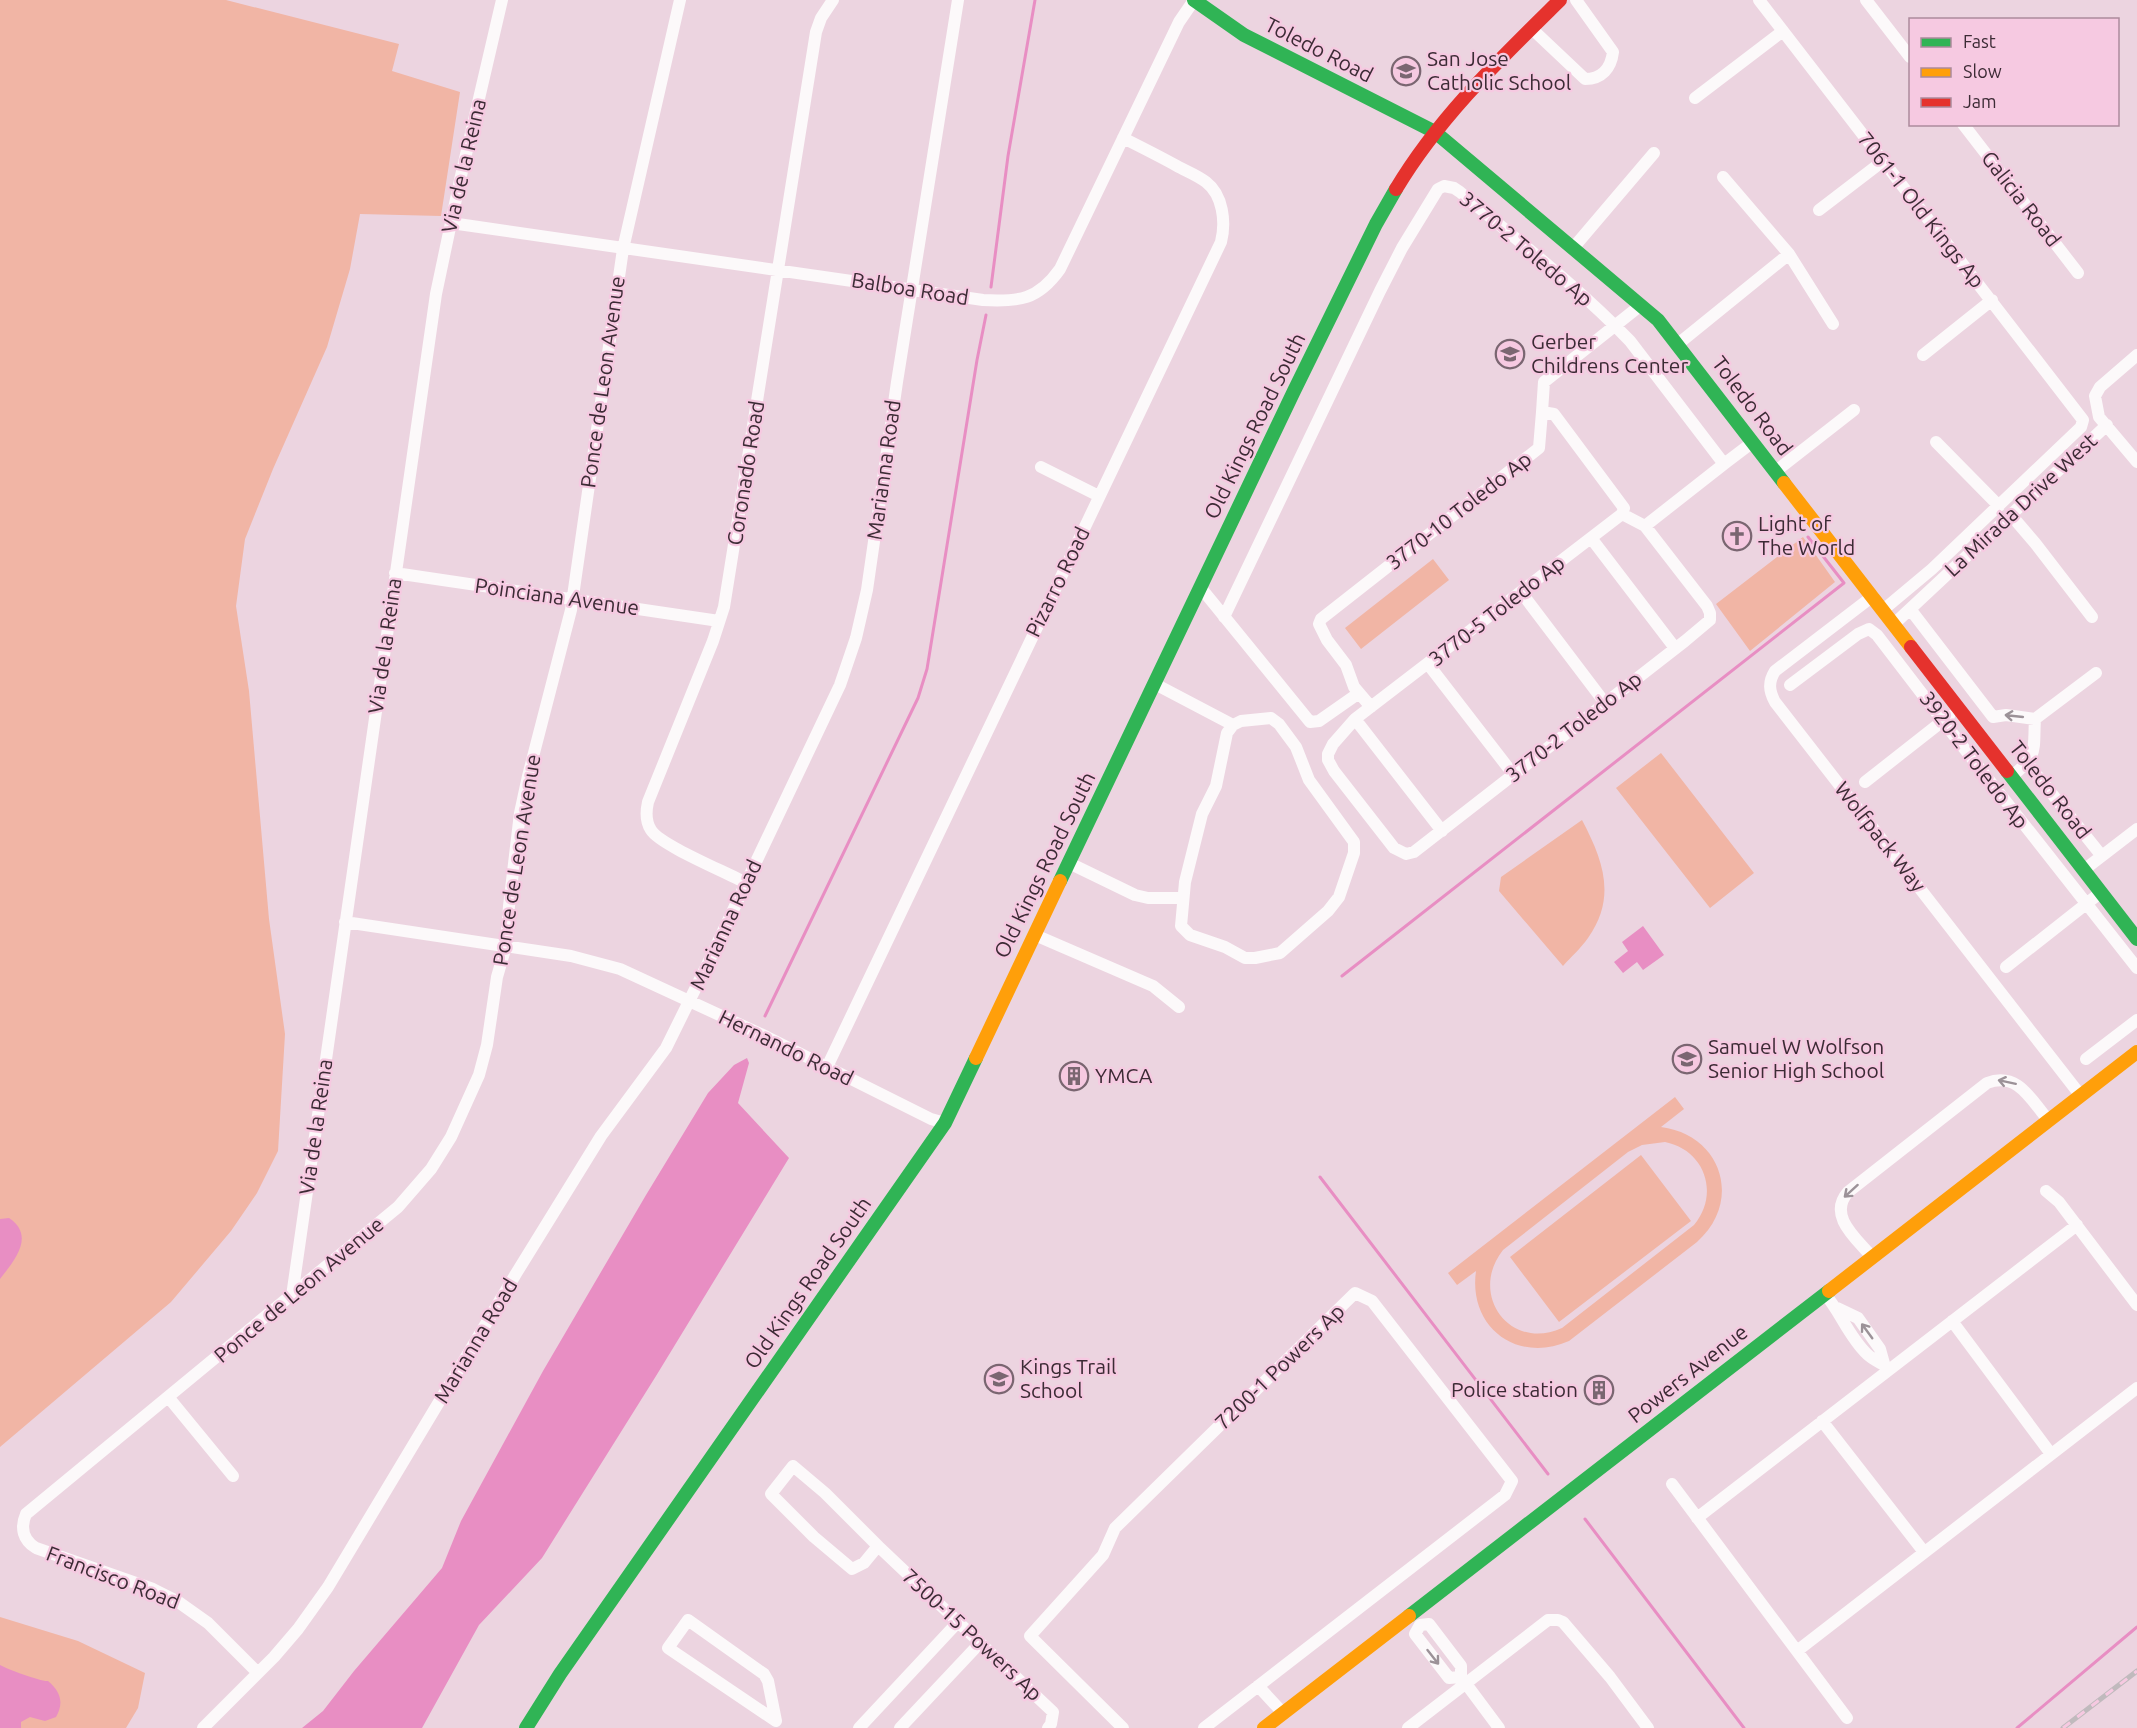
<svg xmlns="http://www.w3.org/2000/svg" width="2137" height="1728" font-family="Ubuntu,sans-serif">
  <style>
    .green { fill: #f1b5a5; fill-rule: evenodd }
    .water { fill: #e88ec3 }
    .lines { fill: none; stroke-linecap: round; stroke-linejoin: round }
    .stream { stroke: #e88ec3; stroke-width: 3 }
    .street { stroke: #fcf9fa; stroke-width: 12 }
    .fast { stroke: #30b455; stroke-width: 14 }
    .slow { stroke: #ff9f0a; stroke-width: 14 }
    .jam { stroke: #e5322d; stroke-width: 14 }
    .rail-casing { stroke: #c0babd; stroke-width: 5 }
    .rail { stroke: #f6c9e1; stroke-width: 3; stroke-dasharray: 9; stroke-linecap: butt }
    .oneway { stroke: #9c9298 }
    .labels { text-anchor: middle; stroke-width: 4.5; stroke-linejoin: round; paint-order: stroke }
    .street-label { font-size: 21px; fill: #3c2b35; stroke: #f6c9e1 }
    .poi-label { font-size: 21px; fill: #3c2b35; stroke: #f6c9e1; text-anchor: start }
  </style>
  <rect width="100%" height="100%" fill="#ecd4e0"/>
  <path class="green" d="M0,0h226l173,44 -7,27 68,21 -19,124 -81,-2 -10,55 -23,78 -54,122 -28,70 -9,67 13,85 20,228 16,115 -7,117 -21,42 -26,38 -60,71 -171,145z
    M1803,537l32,45 -85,69 -34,-47z
    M1433,559l16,21 -88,69 -16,-21z
    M1661,753l93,120 -44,35 -94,-120z
    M1582,820c21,40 35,77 6,118 -7,10 -17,19 -25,28l-64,-75 2,-14z
    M1675,1097l9,12 -23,18c61,8 82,74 36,115l-128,99c-52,23 -101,-14 -93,-70l-19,14 -9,-12zM1665,1142c40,8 55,52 29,83l-132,103c-52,24 -94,-34 -59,-78l125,-98 14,-7z
    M1641,1155l50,66 -132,101 -49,-65z
    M0,1617l78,24 67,32 -7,35 -12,20h-126z"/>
  <path class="water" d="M1643,926l21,29 -21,15 -6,-8 -14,11 -9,-11 14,-11 -6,-9z
    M747,1058l2,5 -11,40 51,55 -133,218 -114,182 -63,67 -57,103h-120l21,-17 31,-40 88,-103 19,-47 82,-150 103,-176 62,-102 26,-28z
    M9,1218c27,18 5,43 -9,61v-60z
    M0,1665c7,4 42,17 48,16 13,11 16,22 8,36l-11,4 -15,-4 -9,5v6h-21z"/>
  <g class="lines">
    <path class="stream" d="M991,287l17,-131 27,-156
      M1342,976l502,-393 -36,-46
      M765,1016l153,-318 9,-29 50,-309 9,-45
      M1320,1177l228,297
      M1585,1519l159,209
      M2017,1728l120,-101"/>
    <path class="street" d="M1759,0l324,420 -2,7 -149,142 -49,41
      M1866,0l44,57
      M1531,28l54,51c17,0 26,-11 28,-27l-37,-52
      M1695,98l88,-67
      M1963,124l115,149
      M1723,177l66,77 44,70
      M1819,210l64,-49
      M451,223l532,77c36,2 55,0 77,-31l119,-247 15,-22
      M1574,247l80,-94
      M1678,344l111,-90
      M1923,355l69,-55
      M2137,355l-37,32 -5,9 4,21 38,45
      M1542,412l2,-30 97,-77
      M1936,442l63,64
      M1724,464l29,-22
      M1041,467l58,29
      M1776,471l78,-61
      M2011,515l24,28 57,74
      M1591,538l84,110
      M395,573l324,48
      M1201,588l109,134 9,-1 40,-28
      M1521,592l84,111
      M1873,596l-98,75c-7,11 -6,20 0,31l306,394
      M1910,609l83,108
      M1224,617l156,-326 22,-43 36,-59 6,-3 10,2 6,4c57,48 118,95 170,149l94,123 -79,62
      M1894,624l213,-199
      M1428,664l85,110
      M1155,684l78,41
      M1790,685l68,-51 11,-5 8,6 79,103 181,230
      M1371,707l-17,-20 -8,-22 -19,-25 -8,-16 2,-5 218,-171 3,-36 12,2 70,94 -2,6 23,12 62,80 3,7v7l-25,21 -271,211 -8,2 -12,-6 -60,-77 -6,-11v-6l5,-10 22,-25 267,-205
      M1993,717l13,-2 29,4
      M1271,718l8,6 17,23 13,33 45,62v11l-15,44 -11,14 -48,42 -25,5h-10l-20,-11 -35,-12 -9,-9 4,-44 17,-68 14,-28 11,-53 6,-8 8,-4z
      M1355,719l87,112
      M2035,719l61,-46
      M2028,764l73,91
      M2012,776c27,-21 21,-26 23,-57
      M1865,782l84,-66
      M1069,863l66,32 13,3h34
      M2085,869l52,-40
      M746,883c-20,-11 -86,-38 -95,-53 -6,-9 -5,-19 -3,-28l65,-161 11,-34 92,-575 5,-14 12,-18
      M345,922l226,34 49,13 147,68 164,82 14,4
      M1035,935l118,51 26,21
      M2006,967l94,-74
      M2086,1059l51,-39
      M827,1067l394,-825c5,-20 2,-47 -15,-60 -9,-7 -20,-11 -29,-16 -18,-10 -36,-19 -54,-28
      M2046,1191l13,11 78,103
      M1872,1257c-15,-18 -45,-41 -24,-65l139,-109c31,-12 44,17 62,38
      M1825,1294c16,19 24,43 42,60 5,5 12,8 17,11
      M292,1296l144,-1002 24,-114 42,-180
      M1837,1308l21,10 22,31 5,18
      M1952,1321l99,133
      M169,1398l64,78
      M1822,1421l102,131
      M793,1466l32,27 53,53 -14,17 -12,6 -38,-32 -43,-43z
      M1672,1484l175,234
      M1697,1518l380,-293
      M878,1546l175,166 -2,12 -3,4
      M688,1620l76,54 4,7 8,40 -108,-73z
      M1420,1625l9,-1 32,42v11l38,51
      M1420,1625l-5,9 34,44 12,-1
      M1797,1651l340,-263
      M258,1673l-50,-50 -31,-22 -24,-12 -117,-41c-13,-8 -16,-20 -10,-34l372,-307 33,-38 20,-32 28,-62 8,-30 10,-68 9,-31 3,-40 11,-93 8,-37 43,-166 52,-361 57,-249
      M1258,1686l25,27
      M203,1728l71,-71 24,-28 30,-42 189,-315 84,-136 65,-88 41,-83 133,-280 16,-47 11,-48 30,-208 61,-382
      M859,1728l99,-106
      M900,1728l80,-85
      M1123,1728l-93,-92 73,-81 12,-27 240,-235 17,8 140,180 -7,14 -301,233
      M1408,1728l140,-108h10l5,2 47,55 38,51"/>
    <path class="fast" d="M1194,0l50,35 191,97 223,188 126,163
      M2007,771l130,168
      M1060,881l234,-490 82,-167 20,-35
      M1409,1616l420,-325
      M526,1728l34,-54 385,-551 31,-65"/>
    <path class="slow" d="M1784,483l127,164
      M976,1058l84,-177
      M1829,1291l308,-239
      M1264,1728l145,-112"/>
    <path class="jam" d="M1396,189c43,-72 104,-130 164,-189
      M1911,647l96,124"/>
    <g class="rail-casing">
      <path id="rail" d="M2063,1728l74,-57"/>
    </g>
    <use href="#rail" class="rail"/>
  </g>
  <defs><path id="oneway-shaft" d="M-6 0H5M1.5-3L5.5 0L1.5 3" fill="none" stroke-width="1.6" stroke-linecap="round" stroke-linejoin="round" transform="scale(1.5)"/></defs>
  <g class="oneway">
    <use href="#oneway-shaft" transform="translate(2014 716) rotate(-174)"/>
    <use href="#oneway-shaft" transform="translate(2007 1082) rotate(-168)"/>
    <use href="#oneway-shaft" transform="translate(1851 1191) rotate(138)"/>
    <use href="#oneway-shaft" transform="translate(1867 1331) rotate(-126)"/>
    <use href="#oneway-shaft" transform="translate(1433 1657) rotate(52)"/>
  </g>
  <defs>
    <g id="school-ring" transform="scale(1.5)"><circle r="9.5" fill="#f6c9e1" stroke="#7a6671" stroke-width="1.5"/><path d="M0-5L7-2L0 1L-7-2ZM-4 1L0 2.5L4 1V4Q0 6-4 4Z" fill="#7a6671"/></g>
    <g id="church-ring" transform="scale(1.5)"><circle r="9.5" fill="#f6c9e1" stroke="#7a6671" stroke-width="1.5"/><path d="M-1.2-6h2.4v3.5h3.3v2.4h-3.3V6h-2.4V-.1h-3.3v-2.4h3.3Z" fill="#7a6671"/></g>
    <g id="building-ring" transform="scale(1.5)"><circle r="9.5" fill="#f6c9e1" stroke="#7a6671" stroke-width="1.5"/><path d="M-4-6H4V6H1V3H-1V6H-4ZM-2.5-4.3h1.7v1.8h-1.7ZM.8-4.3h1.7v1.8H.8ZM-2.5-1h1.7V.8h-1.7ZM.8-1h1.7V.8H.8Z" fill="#7a6671"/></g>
  </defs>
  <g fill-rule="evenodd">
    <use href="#school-ring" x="1406" y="71"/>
    <use href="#school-ring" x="1510" y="354"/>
    <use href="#church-ring" x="1737" y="536"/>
    <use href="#school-ring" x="1687" y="1059"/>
    <use href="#building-ring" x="1074" y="1076"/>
    <use href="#school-ring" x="999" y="1379"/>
    <use href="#building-ring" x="1599" y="1390"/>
  </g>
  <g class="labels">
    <g class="street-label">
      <text transform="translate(1319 50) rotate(27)" y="7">Toledo Road</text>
      <text transform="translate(464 166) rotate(-77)" y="7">Via de la Reina</text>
      <text transform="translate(2021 199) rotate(52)" y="7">Galicia Road</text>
      <text transform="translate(1921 210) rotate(52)" y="7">7061-1 Old Kings Ap</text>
      <text transform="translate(1526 249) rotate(40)" y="7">3770-2 Toledo Ap</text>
      <text transform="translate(910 289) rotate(9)" y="7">Balboa Road</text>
      <text transform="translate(603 382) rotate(-82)" y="7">Ponce de Leon Avenue</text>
      <text transform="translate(1752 406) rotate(53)" y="7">Toledo Road</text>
      <text transform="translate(1255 426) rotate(-64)" y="7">Old Kings Road South</text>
      <text transform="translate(884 470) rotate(-82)" y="7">Marianna Road</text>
      <text transform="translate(746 473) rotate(-81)" y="7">Coronado Road</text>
      <text transform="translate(2021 505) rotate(-43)" y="7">La Mirada Drive West</text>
      <text transform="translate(1459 511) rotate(-38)" y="7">3770-10 Toledo Ap</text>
      <text transform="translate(1058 582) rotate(-64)" y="7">Pizarro Road</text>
      <text transform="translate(557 597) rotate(8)" y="7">Poinciana Avenue</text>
      <text transform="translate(1497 611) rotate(-38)" y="7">3770-5 Toledo Ap</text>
      <text transform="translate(385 646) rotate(-82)" y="7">Via de la Reina</text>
      <text transform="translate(1574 727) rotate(-38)" y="7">3770-2 Toledo Ap</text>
      <text transform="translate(1974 760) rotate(53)" y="7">3920-2 Toledo Ap</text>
      <text transform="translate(2050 790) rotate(52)" y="7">Toledo Road</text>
      <text transform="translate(1880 837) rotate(52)" y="7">Wolfpack Way</text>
      <text transform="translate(517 860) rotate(-81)" y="7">Ponce de Leon Avenue</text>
      <text transform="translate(1045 865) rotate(-64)" y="7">Old Kings Road South</text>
      <text transform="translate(726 925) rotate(-65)" y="7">Marianna Road</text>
      <text transform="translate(786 1048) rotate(26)" y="7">Hernando Road</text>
      <text transform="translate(316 1127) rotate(-82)" y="7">Via de la Reina</text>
      <text transform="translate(808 1283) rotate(-55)" y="7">Old Kings Road South</text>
      <text transform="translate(299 1290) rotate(-40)" y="7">Ponce de Leon Avenue</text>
      <text transform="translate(476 1341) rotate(-59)" y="7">Marianna Road</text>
      <text transform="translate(1280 1367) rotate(-44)" y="7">7200-1 Powers Ap</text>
      <text transform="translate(1688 1374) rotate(-38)" y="7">Powers Avenue</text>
      <text transform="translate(113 1578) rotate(21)" y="7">Francisco Road</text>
      <text transform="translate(972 1635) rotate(43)" y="7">7500-15 Powers Ap</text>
    </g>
    <g class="poi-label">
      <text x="1427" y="66">San Jose<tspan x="1427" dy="24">Catholic School</tspan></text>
      <text x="1531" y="349">Gerber<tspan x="1531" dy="24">Childrens Center</tspan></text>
      <text x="1758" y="531">Light of<tspan x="1758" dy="24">The World</tspan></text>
      <text x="1708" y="1054">Samuel W Wolfson<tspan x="1708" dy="24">Senior High School</tspan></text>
      <text x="1095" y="1083">YMCA</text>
      <text x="1020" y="1374">Kings Trail<tspan x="1020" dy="24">School</tspan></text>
      <text x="1578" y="1397" text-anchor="end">Police station</text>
    </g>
  </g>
  <rect x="1909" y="18" width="210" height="108" fill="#f6c9e1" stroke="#ac8a9c" stroke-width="1.5"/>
  <rect x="1921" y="38" width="30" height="9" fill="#30b455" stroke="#ac8a9c" stroke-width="1.5"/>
  <text x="1963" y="48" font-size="18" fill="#3c2b35">Fast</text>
  <rect x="1921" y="68" width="30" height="9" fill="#ff9f0a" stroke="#ac8a9c" stroke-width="1.5"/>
  <text x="1963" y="78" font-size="18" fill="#3c2b35">Slow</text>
  <rect x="1921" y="98" width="30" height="9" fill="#e5322d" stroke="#ac8a9c" stroke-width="1.5"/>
  <text x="1963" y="108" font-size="18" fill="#3c2b35">Jam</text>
</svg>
